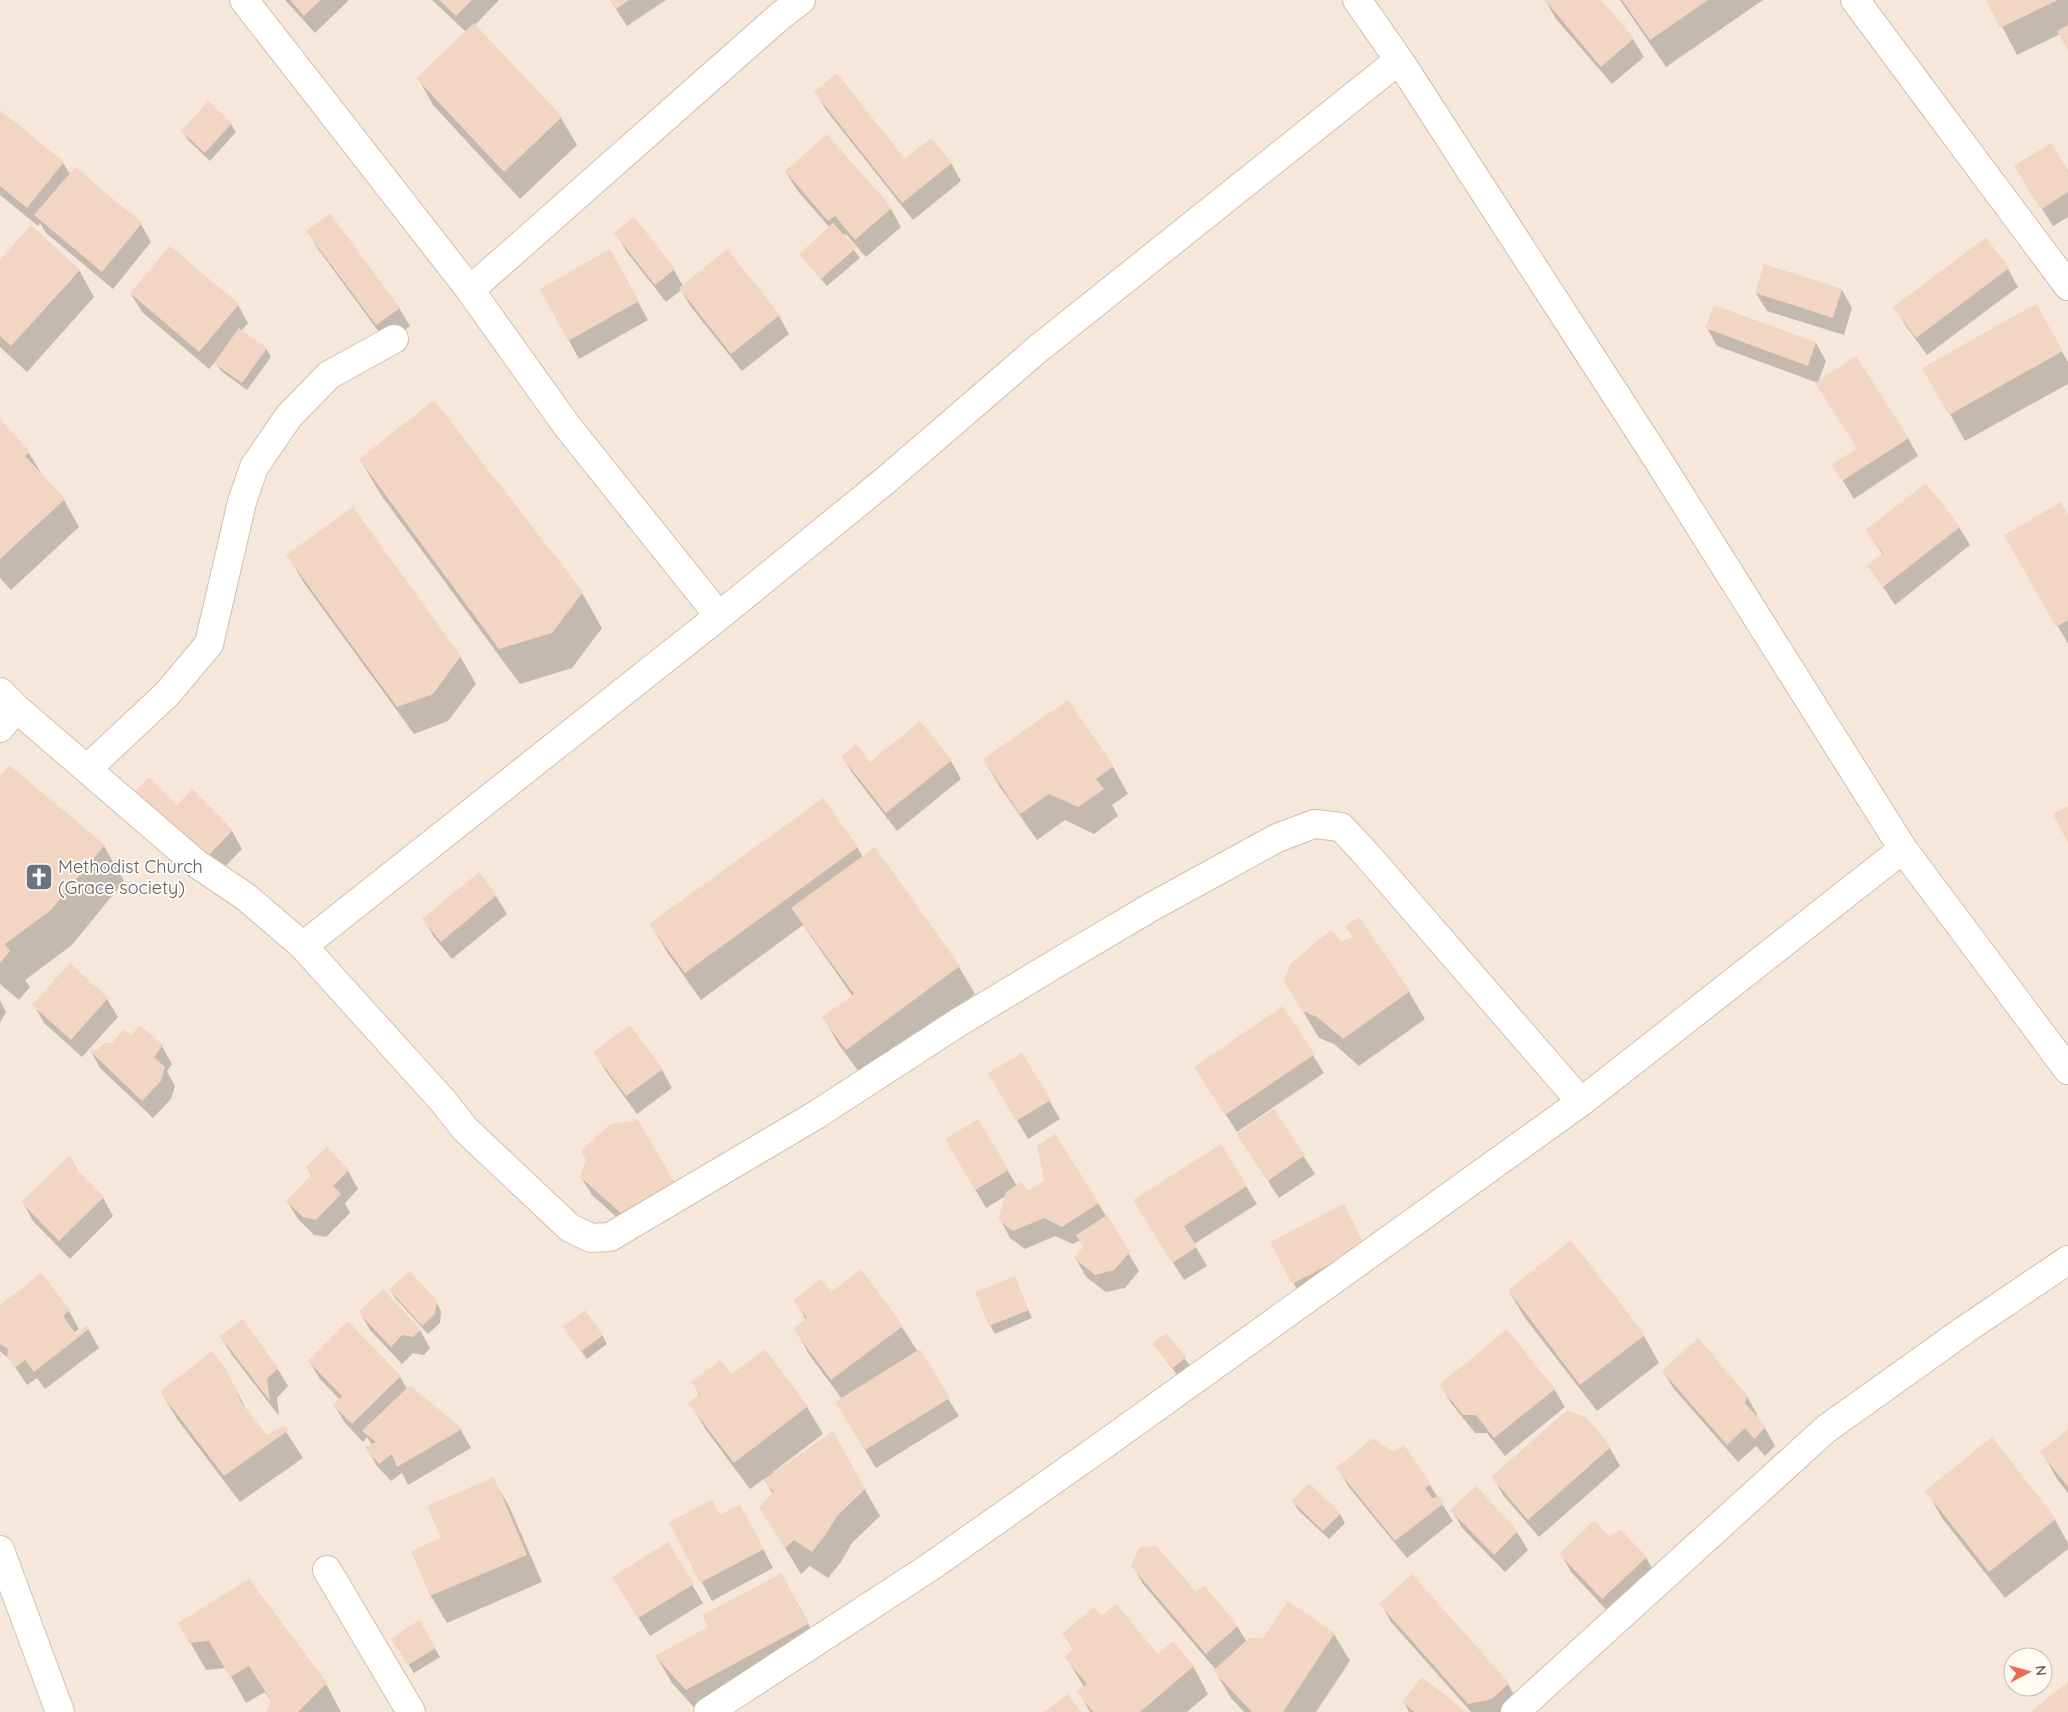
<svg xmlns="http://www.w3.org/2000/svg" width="2068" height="1712" font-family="Quicksand,sans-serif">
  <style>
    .residential { fill: #f5e8da; fill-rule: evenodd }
    .shadow { fill: #0003 }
    .building { fill: #f3d5c3 }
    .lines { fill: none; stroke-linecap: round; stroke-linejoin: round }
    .street-casing { stroke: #d1beb0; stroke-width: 30 }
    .secondary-casing { stroke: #d6c0b0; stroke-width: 30 }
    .street { stroke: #fff; stroke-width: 28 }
    .secondary { stroke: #fff; stroke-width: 28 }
    .labels { text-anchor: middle; stroke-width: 4; stroke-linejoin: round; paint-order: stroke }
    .worship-label { font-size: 18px; fill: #5b616d; stroke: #fffaf3; text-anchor: start }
  </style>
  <rect width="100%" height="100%" fill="#fdf6ec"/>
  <path class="residential" d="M0,0h2068v1712h-2068zM2013,1657h30v30h-30z"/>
  <path class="shadow" d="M285,0h64l-34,33z
    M432,0h67l-24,25 86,93 16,27 -57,54 -87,-94 -15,-27 48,-46z
    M610,0h56l-39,26z
    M1547,0h53l33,39 11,18 -32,27 -56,-65 -10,-18z
    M1620,0h143l-97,67z
    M1988,0h80v48l-8,-14 -43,21z
    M816,92l89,68 46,3 10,18 -48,39 -87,-110z
    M0,112l63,51 7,11 71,50 10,18 -38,47 -67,-56 -6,-10 -2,3 -38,-31z
    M231,124l5,8 -26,29 -22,-21 -5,-8z
    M827,136l64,73 10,18 -35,30 -20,-23 -3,2 17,22 -33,28 -21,-24 -5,-8 29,-26 -33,-38 -11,-18z
    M2068,173v44l-15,9 -27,-41z
    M308,231l91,77 11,18 -23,17 -69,-94z
    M616,233l58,37 9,16 96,30 10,18 -47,37 -51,-64 -10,-17 -15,12 -40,-51z
    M0,262l79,8 15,27 -67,75 -27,-25z
    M620,269l28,51 -69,39 -38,-69z
    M2008,269l10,18 -91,68 -22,-30 -10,-18z
    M1842,290l10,18 -8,27 -77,-24 -11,-18z
    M131,294l107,11 10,18 -7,8 25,17 5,9 -24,33 -26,-19 -6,-9 -6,7 -67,-57z
    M2036,305l32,57v22l-103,57 -15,-27z
    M1707,328l109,15 10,18 -8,22 90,55 10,18 -64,43 -20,-33 28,-13 -44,-70 -101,-37z
    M0,421l29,32 15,25 20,22 15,27 -68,63 -11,-12z
    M360,459l222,134 20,35 -30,40 -52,16 -139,-189z
    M2068,517v127l-62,-109z
    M1959,527l11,18 -75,60 -26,-39 14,-11 -16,-24z
    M288,556l172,100 16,28 -28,37 -34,13 -110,-151z
    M842,756l28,8 81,-3 10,18 -64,52 -44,-57z
    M984,760l129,7 15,27 -16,11 6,11 -24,18 -29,-14 -28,20 -37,-53z
    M0,778l104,68 20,35 -52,64 -47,35 5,7 -11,13 -19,-16z
    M137,792l40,15 55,24 10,18 -27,28 -68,-67z
    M857,847l6,10 12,-8 84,118 16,27 -113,82 -23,-31 -15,-27 29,-21 -50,-72 -102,75 -34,-48 -16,-27z
    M478,874l18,22 11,18 -55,45 -18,-22 -10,-18z
    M1359,919l50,73 16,27 -66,47 -25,-22 -15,-6 -18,-30 40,-65 13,-4z
    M70,965l37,34 11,18 -36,40 -38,-34 -10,-18z
    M0,1000l6,12 -6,11z
    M1283,1008l41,65 -87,59 -42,-65z
    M131,1037l31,9 10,18 -5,7 8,15 -4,13 -18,19 -53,-50 -9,-17 6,1z
    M595,1052l67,18 10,18 -35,26 -32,-44z
    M1022,1054l38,65 -32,20 -38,-65z
    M1274,1110l41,64 -36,24 -41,-63z
    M978,1121l39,65 10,7 71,10 41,68 -14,17 -19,4 -20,-15 -10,-18 9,-11 -5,-8 -7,4 -18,-8 -30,13 -15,-11 -10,-19 6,-23 -20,12 -40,-69z
    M611,1125l22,107 -41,-37 -11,-18 6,-17z
    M70,1157l10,18 23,23 10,18 -43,43 -37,-38 -10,-18z
    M307,1168l41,3 10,18 -13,14 5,10 -24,24 -12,-2 -16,-16 -11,-18 25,-25z
    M1246,1186l11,18 -63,40 13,22 -23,14 -39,-62z
    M1272,1243l102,21 -71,37z
    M41,1274l28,37 10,18 -5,4 2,3 11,-9 12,21 -54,41 -8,-11 -10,7 -16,-24 -11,-10v-45z
    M1014,1278l18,40 -37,16 -5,-9z
    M390,1289l46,13 5,9 -1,12 -12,11 -33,-36z
    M1509,1291l135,45 15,27 -62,48 -72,-93z
    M830,1294l72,33 57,89 -83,52 -29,-48 -5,-21 -32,-43 -15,-27 11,-9 -11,-20z
    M360,1312l60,18 10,18 -6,7 -11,-2 -11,11 -32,-34z
    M348,1323l52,54 8,13 2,-3 51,43 10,18 -63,37 -6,-12 -11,8 -14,-15 -10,-18 5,-3 -5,-8 -4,5 -18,-19 -11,-18 6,-5 -20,-21 -11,-18z
    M564,1327l38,8 5,9 -20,15z
    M1166,1334l24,32 -12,10 -24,-32z
    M221,1337l56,31 11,18 -11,12 2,18 -47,-61z
    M765,1350l42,57 16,27 -50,38 2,1 73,-13 32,56 -28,27 -11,19 -13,16 -18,-12 -9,8 -24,-39 -4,-41 -9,-15 -14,10 -44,-59 -16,-27 10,-7 -7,-13 38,-7z
    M1663,1371l83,24 11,19 -1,4 9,10 10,18 -10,10 -9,-10 -18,16 -64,-73z
    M226,1372l23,42 18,23 16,-10 20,31 -63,44 -63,-83 -16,-27z
    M1441,1385l113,4 11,18 -60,49 -18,-23h-12l-24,-30z
    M2068,1431v62l-11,-14 -15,-27z
    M1992,1439l63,81 13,23v6l-63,49 -63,-80 -15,-27z
    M1610,1448l10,18 -81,71 -36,-42 -10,-18z
    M1338,1468l92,17 23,36 -46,37 -59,-72z
    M493,1479l16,27 33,76 -95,41 -16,-27 -19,-44 31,-13z
    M1293,1501l47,13 5,9 -16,16 -31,-29z
    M1452,1510l65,22 11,18 -23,22 -43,-44z
    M720,1516l30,7 23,45 -61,33 -42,-78z
    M1621,1531l25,27 11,18 -44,41 -42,-45 -10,-18 48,-17z
    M668,1544l35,59 -53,33 -26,-41z
    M1133,1566l63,28 41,32 10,16 16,-2 25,-38 46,32 16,27 -34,51h-72l-13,-14 -16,-27 1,-1 -73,-86z
    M1412,1576l96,108 10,18 -11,10h-36l-80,-90 -10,-18z
    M249,1580l77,104 15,28h-73l4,-10 -7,-10 -19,11 -20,-35 -20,2 -27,-47z
    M797,1602l26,50 -125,60 -26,-29 -16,-27 54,-28z
    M1101,1618l57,37 35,11 15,28 -21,18h-97l-11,-20 5,-5 -18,-30 8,-6 -10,-17z
    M419,1622l21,35 -26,16 -22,-34z
    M1423,1678l41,34h-55l-5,-10z"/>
  <path class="building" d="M290,0h31l-17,16z
    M439,0h33l-16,16z
    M610,0h19l-13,9z
    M1545,0h56l33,38 -33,29z
    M1622,0h86l-58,40z
    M1986,0h72l-58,28z
    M474,23l88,94 -58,55 -88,-94z
    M2068,25v26l-11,-20z
    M837,73l68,86 26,-21 21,25 -50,40 -88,-111z
    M208,101l24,22 -27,30 -24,-22z
    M0,110l64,52 -37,46 -27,-22z
    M827,134l65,74 -37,32 -20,-24 -7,5 -43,-50z
    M2051,143l17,27v22l-26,17 -28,-43z
    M75,167l67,56 -40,49 -68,-57z
    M330,213l70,95 -24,17 -70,-94z
    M634,217l41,52 -20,16 -41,-52z
    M833,223l23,25 -35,31 -22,-25z
    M31,225l49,45 -69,76 -11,-10v-76z
    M1986,237l23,31 -93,70 -23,-31z
    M170,246l69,58 -40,48 -69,-59z
    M610,249l29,52 -71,40 -28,-52z
    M727,249l53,66 -49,39 -52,-66z
    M1764,264l78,25 -9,29 -78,-25z
    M2036,304l27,47 -114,64 -27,-47z
    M1714,305l102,37 -8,24 -103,-38z
    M239,328l28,20 -25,35 -28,-20z
    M1856,356l53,82 -67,43 -10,-16 25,-17 -42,-65z
    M434,400l149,192 -31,41 -53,16 -140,-190z
    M0,419l30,33 -5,4 40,43 -65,60z
    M1926,483l34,44 -77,60 -16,-21 16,-13 -18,-23z
    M2061,502l7,13v105l-12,7 -52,-92z
    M353,507l108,149 -28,38 -36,13 -111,-152z
    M1068,700l46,66 -18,13 8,10 -26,18 -29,-13 -29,20 -37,-55z
    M920,721l32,39 -66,53 -45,-57 15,-12 14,18z
    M9,765l96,80 -54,65 -46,34 5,7 -10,12v-187z
    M149,777l28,28 15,-16 41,41 -29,30 -69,-69z
    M823,798l35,49 -173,126 -36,-49z
    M2068,806v37l-15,-29z
    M875,847l85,119 -114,84 -24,-33 32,-23 -63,-86z
    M479,872l18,23 -56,47 -19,-23z
    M1359,917l51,74 -67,48 -26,-22 -15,-6 -18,-30 6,-17 41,-34 10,11 12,-4 -8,-11z
    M70,963l38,35 -37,42 -39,-35z
    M1283,1006l32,48 -90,61 -31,-48z
    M140,1025l23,20 -9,12 11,10 -4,14 -19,20 -54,-52 9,1 7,-7h8l12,-14 7,6z
    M630,1025l33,44 -37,27 -33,-44z
    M1022,1053l29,47 -35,21 -28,-48z
    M1274,1109l31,46 -37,26 -32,-47z
    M978,1119l31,51 -34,20 -30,-51z
    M638,1120l37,63 -53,31 -42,-37 6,-17 -5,-9 29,-27z
    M1055,1134l44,69 -37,24 -18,-9 -31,13 -15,-11 8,-28 15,-10 7,9 16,-11 -7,-34z
    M1221,1144l26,42 -63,40 13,21 -25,16 -39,-63z
    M327,1147l22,23 -16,16 8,8 -25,26 -13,-3 -17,-16 26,-27 -6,-7z
    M70,1155l6,14 28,28 -45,44 -38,-39z
    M1344,1204l21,42 -73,38 -22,-42z
    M1107,1215l23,37 -16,18 -19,5 -21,-17 9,-11 -7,-12z
    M1571,1240l74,95 -65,50 -72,-95z
    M861,1269l42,57 -72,54 -38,-51 14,-11 -14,-18 28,-21 10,13z
    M410,1271l27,30 -2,13 -13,12 -33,-37z
    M41,1273l29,37 -7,6 13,18 11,-9 2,4 -55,43 -9,-12 -10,8 -8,-11 1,-8 -8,-5v-39z
    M1015,1276l14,34 -40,16 -14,-34z
    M383,1289l38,41 -8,7 -11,-2 -11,12 -33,-35z
    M585,1310l18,25 -22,17 -18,-25z
    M243,1319l35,49 -11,11 3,22 -50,-65z
    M348,1321l53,55 -49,48 -19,-19 9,-9 -34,-35z
    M1507,1329l48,60 -61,49 -18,-23h-13l-24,-30z
    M1166,1333l20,24 -13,11 -21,-24z
    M1698,1338l49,57 -2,8 21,24 -12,12 -9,-11 -18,17 -65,-74z
    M765,1349l43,57 -74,57 -46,-60 12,-9 -9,-12 29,-22 11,14z
    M920,1349l30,49 -85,52 -30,-48z
    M212,1351l15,20 14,31 26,33 17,-9 5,4 -65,46 -64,-84z
    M410,1385l52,44 -65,38 -5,-13 -13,10 -14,-16 11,-6 -14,-11z
    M1567,1410l19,7 25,30 -83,73 -37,-43z
    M2068,1429v58l-28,-35z
    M833,1431l32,58 -28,27 -11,18 -14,18 -18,-12 -9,8 -26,-41 15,-15 -11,-12z
    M1992,1437l64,82 -67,53 -64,-81z
    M1373,1438l20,14 11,-7 27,39 -6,4 7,10 7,-2 5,7 -49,38 -59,-73z
    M494,1477l33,78 -97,41 -19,-45 30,-13 -14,-32z
    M1309,1483l32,30 -18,18 -31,-30z
    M1476,1486l42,45 -24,24 -44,-45z
    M712,1500l8,15 20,-11 24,45 -64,34 -31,-61z
    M1595,1520l14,16 12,-6 26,27 -45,42 -43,-45z
    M668,1542l26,42 -56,34 -26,-41z
    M1156,1545l40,47 8,-7 34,41 -32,28 -75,-88 8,-18z
    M782,1573l26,51 -122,66 -31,-34 53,-29 -6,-12z
    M1412,1574l97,109 -17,16 -24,5 -89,-100z
    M249,1579l78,104 -29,29h-32l5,-12 -22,-34 -19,11 -21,-36 -20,2 -11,-20z
    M1288,1601l47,32 -52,79h-31l-39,-41 36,-33h14z
    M1116,1604l42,50 15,-13 21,25 -54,46h-47l-16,-20 10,-8 -23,-27 10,-8 -12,-15 32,-27 7,9z
    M419,1620l17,28 -28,17 -17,-26z
    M1422,1677l43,34 -1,1h-49l-13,-10z
    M2068,1682v30h-38z
    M1068,1694l13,18h-37z"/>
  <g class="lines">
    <g class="street-casing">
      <path id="street" d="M244,0l226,290 97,136 152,190
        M1357,0l42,60 259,400 245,389 165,221
        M1855,0l213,286
        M470,290l310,-274 21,-16
        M0,692l16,16 181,156 49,33 57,49 140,155 22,28 105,99 21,10 19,-1 206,-122 143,-93 106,-64 88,-52 124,-68 37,-14 27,3 26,28 214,247
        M0,728l16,-20
        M87,769l80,-75 42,-50 33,-142 12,-35 35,-51 40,-41 65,-36
        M303,946l416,-330 167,-136 153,-132 360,-288
        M327,1570l84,142
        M708,1712l222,-145 172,-121 479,-344 322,-253
        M1515,1712l311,-283 140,-100 102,-69"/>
    </g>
    <g class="secondary-casing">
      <path id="secondary" d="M0,1550l60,162"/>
    </g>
    <use href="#street" class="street"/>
    <use href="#secondary" class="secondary"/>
  </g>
  <defs>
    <g id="church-square" transform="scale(1.4375)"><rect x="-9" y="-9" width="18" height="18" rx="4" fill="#6b7280" stroke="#fffaf3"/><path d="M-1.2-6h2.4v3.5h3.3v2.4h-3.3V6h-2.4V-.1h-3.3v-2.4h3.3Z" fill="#fff"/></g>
  </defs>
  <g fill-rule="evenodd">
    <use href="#church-square" x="39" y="877"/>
  </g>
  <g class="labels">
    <g class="worship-label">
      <text x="58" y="873">Methodist Church<tspan x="58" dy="21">(Grace society)</tspan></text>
    </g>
  </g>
  <g transform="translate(2028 1672) rotate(84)"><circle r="24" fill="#fffaf3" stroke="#cabbb1"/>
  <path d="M0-4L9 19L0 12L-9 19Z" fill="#e76f51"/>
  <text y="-8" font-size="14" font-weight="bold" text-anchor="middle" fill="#7a5c4d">N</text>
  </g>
</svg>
